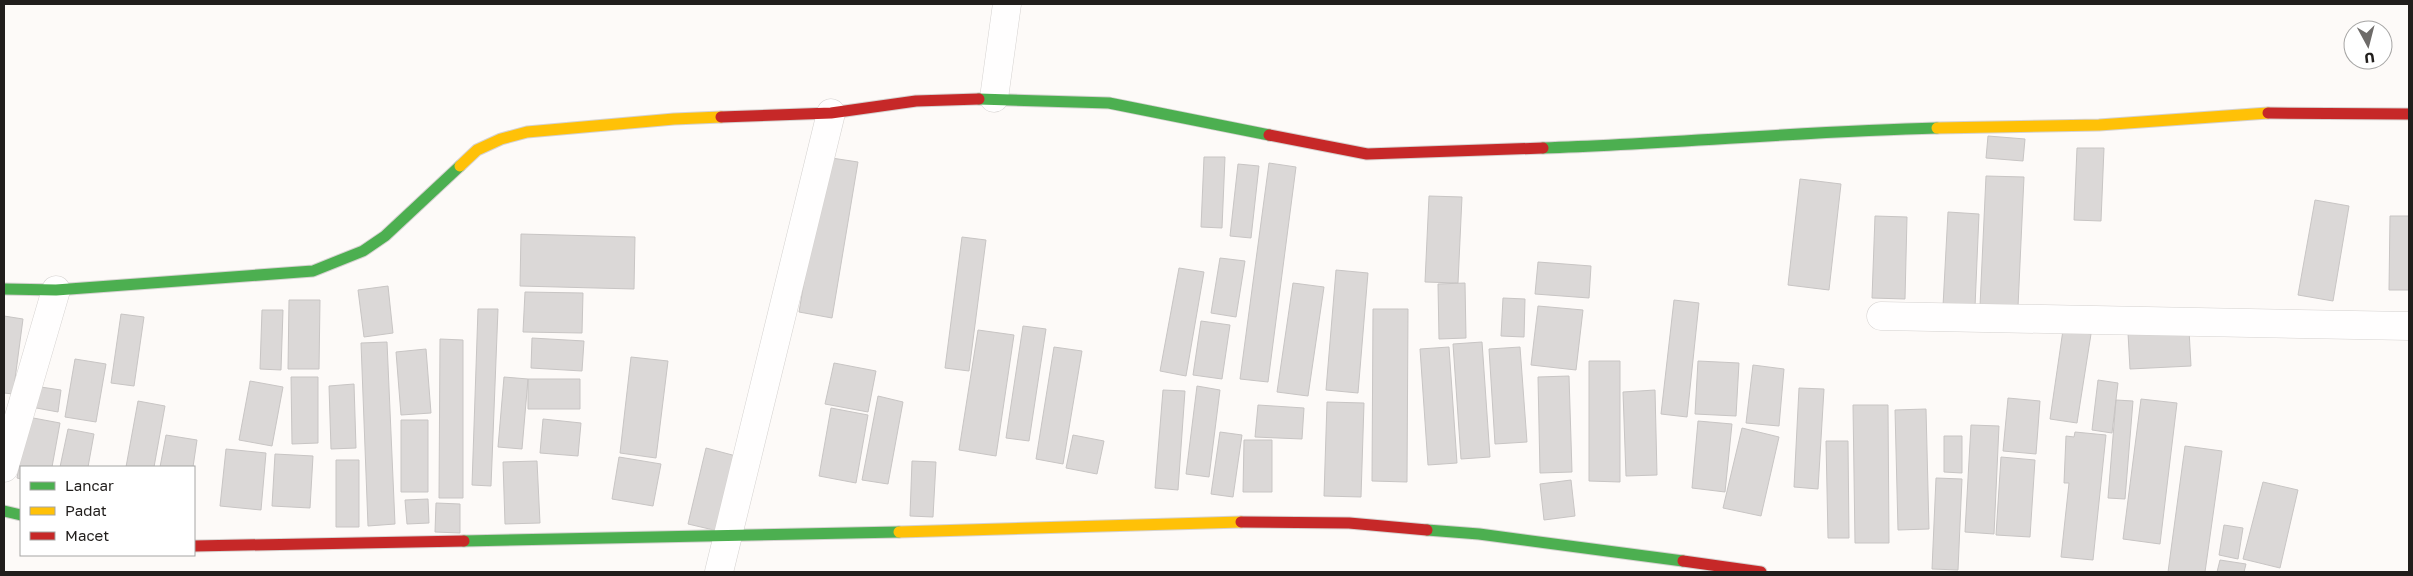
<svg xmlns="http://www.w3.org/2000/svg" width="2413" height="576" font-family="'Golos Text',sans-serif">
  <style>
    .building { fill: #dbd8d7; stroke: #c8c5c4 }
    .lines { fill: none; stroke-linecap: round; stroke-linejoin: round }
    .street-casing { stroke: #d5d2d0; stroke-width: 29 }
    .fast-casing { stroke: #d5d2d0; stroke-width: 13 }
    .slow-casing { stroke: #d5d2d0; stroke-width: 13 }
    .jam-casing { stroke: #d5d2d0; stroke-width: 13 }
    .street { stroke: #fffefe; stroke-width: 28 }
    .fast { stroke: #4caf50; stroke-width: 11 }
    .slow { stroke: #ffc107; stroke-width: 11 }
    .jam { stroke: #c62828; stroke-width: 11 }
  </style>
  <rect width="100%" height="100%" fill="#fdfaf8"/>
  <path class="building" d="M1988,136l37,3 -2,22 -37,-3z
    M2077,148h27l-3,73 -27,-1z
    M825,157l33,5 -26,156 -33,-6z
    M1204,157h21l-3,71 -21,-1z
    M1269,163l27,4 -28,215 -28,-3z
    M1238,164l21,2 -8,72 -21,-2z
    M1986,176l38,1 -6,130 -38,-1z
    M1800,179l41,5 -12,106 -41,-5z
    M1429,196l33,1 -4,86 -33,-1z
    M2315,200l34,6 -16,95 -35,-6z
    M1948,212l31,2 -4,93 -32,-1z
    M1875,216l32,1 -2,82 -33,-1z
    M2390,216h19v74h-20z
    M521,234l114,3 -1,52 -114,-3z
    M962,237l24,3 -17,131 -24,-3z
    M1220,258l25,3 -9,56 -25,-4z
    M1538,262l53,4 -2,32 -54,-4z
    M1179,268l25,4 -18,104 -26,-5z
    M1336,270l32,3 -10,120 -32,-3z
    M1293,283l31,4 -16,109 -31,-4z
    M1465,283l1,55 -27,1 -1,-55z
    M388,286l5,47 -29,4 -6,-47z
    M525,292l58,1 -1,40 -59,-1z
    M1503,298l22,1 -1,38 -23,-1z
    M289,300h31l-1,69h-31z
    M1674,300l25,3 -12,114 -26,-3z
    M1538,306l45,4 -7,60 -45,-5z
    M478,309h20l-7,177 -19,-1z
    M1373,309h35l-1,173 -35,-1z
    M262,310h21l-2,60 -21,-1z
    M121,314l23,3 -10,69 -23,-3z
    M4,316l19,3 -10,75 -9,-1z
    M1201,321l29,4 -8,54 -29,-4z
    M1023,326l23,3 -17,112 -23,-3z
    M978,330l36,5 -18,121 -37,-6z
    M2063,330l28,4 -14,89 -27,-4z
    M2189,330l2,36 -61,3 -2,-36z
    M532,338l52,3 -2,30 -51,-3z
    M440,339l23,1v158h-24z
    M387,342l8,182 -27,2 -7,-183z
    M1482,342l8,115 -29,2 -8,-115z
    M1054,347l28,4 -19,113 -27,-5z
    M1449,347l8,116 -29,2 -8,-116z
    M1520,347l7,95 -32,2 -6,-95z
    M426,349l5,64 -30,2 -5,-63z
    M631,357l37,4 -12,97 -36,-5z
    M75,359l31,5 -10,58 -31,-5z
    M1589,361h31v121l-31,-1z
    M1698,361l41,2 -3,53 -41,-2z
    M834,363l42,8 -8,41 -43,-8z
    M1753,365l31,4 -5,57 -33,-3z
    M1569,376l3,96 -32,1 -2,-96z
    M291,377h27v66l-26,1z
    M504,377l24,2 -6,70 -24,-2z
    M528,379h52v30h-52z
    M2098,380l20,3 -6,50 -20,-3z
    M250,381l33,6 -11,59 -33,-6z
    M354,384l2,64 -25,1 -2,-63z
    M34,386l27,4 -3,22 -27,-5z
    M1197,386l23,4 -11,87 -23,-3z
    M1799,388l25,1 -6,100 -24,-2z
    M1163,390l22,1 -7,99 -23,-2z
    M1655,390l2,85 -31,1 -3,-84z
    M878,396l25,6 -15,82 -26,-4z
    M2008,398l32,3 -4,53 -33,-3z
    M2141,399l36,4 -17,141 -37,-5z
    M2116,400l17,1 -8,98 -17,-1z
    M138,401l27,5 -11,61h-28z
    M1327,402l37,1 -3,94 -37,-1z
    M1258,405l46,3 -2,31 -47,-2z
    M1853,405h35l1,138h-34z
    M831,408l37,7 -12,68 -37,-7z
    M1926,409l3,120 -31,1 -3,-120z
    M28,417l32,6 -8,44h-31v12l-4,-1z
    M543,419l38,4 -3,33 -38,-3z
    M401,420h27v72h-27z
    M1698,421l34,3 -7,68 -33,-4z
    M1971,425l28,1 -5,108 -29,-2z
    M1742,428l37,9 -18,79 -38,-8z
    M68,429l26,5 -6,33h-28z
    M1220,432l22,3 -9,62 -22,-3z
    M2075,432l31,3 -13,125 -32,-3 8,-74h-5l2,-47 8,1z
    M166,435l31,5 -4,27h-33z
    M1073,435l31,6 -7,33 -31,-6z
    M1944,436h18v37l-18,-1z
    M1244,440h28v52h-29z
    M1826,441h22l1,97h-21z
    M2185,446l37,5 -17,121h-37z
    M706,448l30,8 -18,75 -30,-7z
    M226,449l40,4 -5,57 -41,-4z
    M275,454l38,2 -3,52 -38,-2z
    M619,457l42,7 -8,42 -41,-7z
    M2001,457l34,3 -5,77 -34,-2z
    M336,460h23v67h-23z
    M537,461l3,62 -35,1 -2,-62z
    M912,461l24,1 -3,55 -23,-1z
    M1936,478l26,1 -4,91 -26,-1z
    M1571,480l4,36 -31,4 -4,-36z
    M2263,482l35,8 -18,78 -37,-9z
    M428,499l1,24 -22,1 -2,-24z
    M436,503l24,1v29l-25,-1z
    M2224,525l19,3 -5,31 -19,-4z
    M2220,560l26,4 -2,8h-27z"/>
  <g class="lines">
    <g class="street-casing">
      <path id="street" d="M994,98l13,-94
        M1881,316l528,10
        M4,468l52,-178
        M719,572l112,-459"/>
    </g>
    <g class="fast-casing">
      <path id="fast" d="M979,99l130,4 160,32
        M1543,148c131,-4 262,-17 394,-20
        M4,289l52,1 257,-19 50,-20 22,-15 75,-70
        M4,511l17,4
        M1427,530l52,4 204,27
        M464,541l435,-9"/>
    </g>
    <g class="slow-casing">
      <path id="slow" d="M1937,128l162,-3 169,-12
        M460,166l17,-16 24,-11 26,-7 147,-13 47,-2
        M899,532l342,-10"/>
    </g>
    <g class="jam-casing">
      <path id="jam" d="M2268,113l141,1
        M721,117l110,-4 85,-12 63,-2
        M1269,135l98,19 176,-6
        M1241,522l108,1 78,7
        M194,546l270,-5
        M1683,561l78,11"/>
    </g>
    <use href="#street" class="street"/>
    <use href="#fast" class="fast"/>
    <use href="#slow" class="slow"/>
    <use href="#jam" class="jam"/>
  </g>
  <rect width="2413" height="576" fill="none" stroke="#211e1c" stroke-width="10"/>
  <rect x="20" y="466" width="175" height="90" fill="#ffffff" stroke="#a6a5a4"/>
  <rect x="30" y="482" width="25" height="8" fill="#4caf50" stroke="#a6a5a4"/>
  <text x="65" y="491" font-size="15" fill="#211e1c">Lancar</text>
  <rect x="30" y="507" width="25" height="8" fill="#ffc107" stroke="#a6a5a4"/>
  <text x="65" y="516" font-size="15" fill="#211e1c">Padat</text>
  <rect x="30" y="532" width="25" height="8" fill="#c62828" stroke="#a6a5a4"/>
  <text x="65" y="541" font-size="15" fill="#211e1c">Macet</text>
  <g transform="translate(2368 45) rotate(173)"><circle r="24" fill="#ffffff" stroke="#a6a5a4"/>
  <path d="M0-4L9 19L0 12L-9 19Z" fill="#6e6b69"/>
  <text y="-8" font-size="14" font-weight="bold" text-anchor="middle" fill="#211e1c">U</text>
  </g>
</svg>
